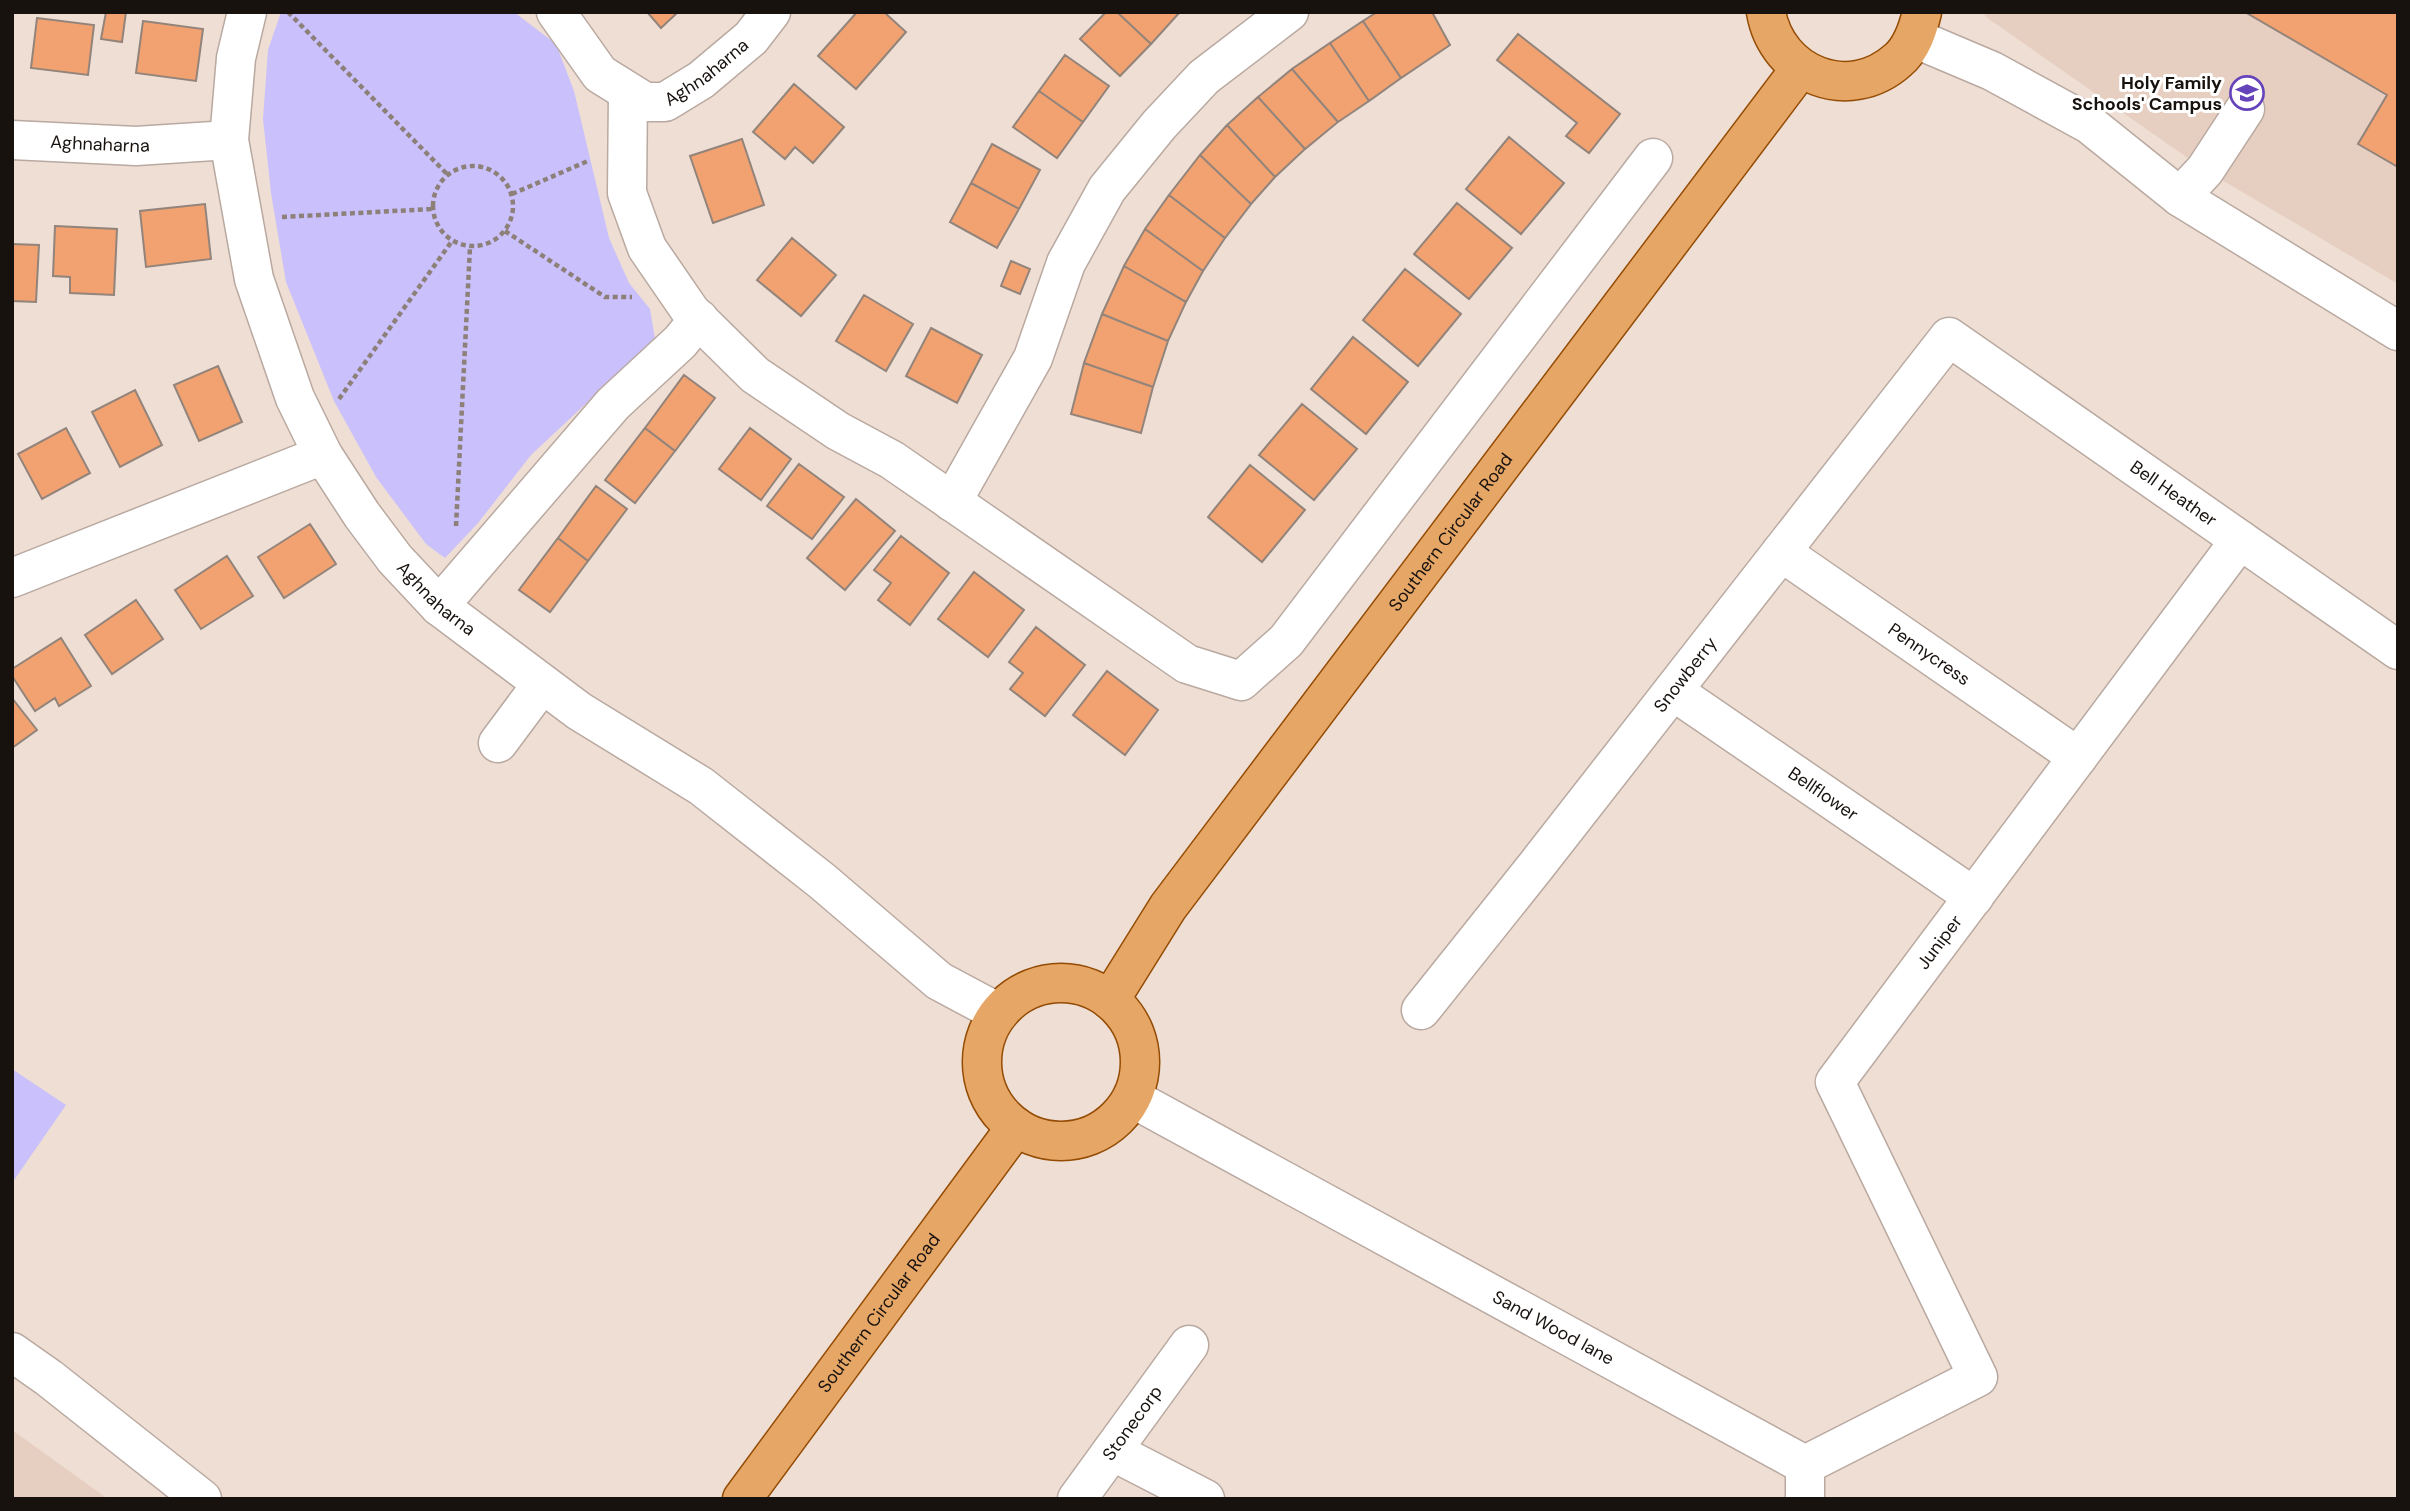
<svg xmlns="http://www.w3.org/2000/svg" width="2410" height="1511" font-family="'DM Sans',sans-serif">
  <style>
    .built { fill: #e6cfc1 }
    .green { fill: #c9c0fc }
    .building { fill: #f1a270; stroke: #93847b; stroke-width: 2 }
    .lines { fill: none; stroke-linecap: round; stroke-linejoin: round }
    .minor-casing { stroke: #b9a9a0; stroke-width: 41 }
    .major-casing { stroke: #944c05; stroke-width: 41 }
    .path { stroke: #8c8079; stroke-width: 4.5; stroke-dasharray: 5 3.5; stroke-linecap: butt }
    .minor { stroke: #fff; stroke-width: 38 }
    .major { stroke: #e6a666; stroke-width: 38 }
    .labels { text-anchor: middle; stroke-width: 6; stroke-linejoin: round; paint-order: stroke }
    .street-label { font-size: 18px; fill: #18120f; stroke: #fff }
    .poi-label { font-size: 18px; font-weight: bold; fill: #18120f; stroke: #fff; text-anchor: end }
  </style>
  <rect width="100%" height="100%" fill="#eeded4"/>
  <path class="built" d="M1983,12h415v272l-193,-114 -219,-153z
    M12,1430l96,69h-96z"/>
  <path class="green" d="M281,12h233l42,32 18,47 35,147 20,45 21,26 5,30 -124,116 -53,68 -33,35 -19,-14 -50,-67 -42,-76 -48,-119 -15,-89 -8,-74 5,-69z
    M12,1069l54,36 -54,78z"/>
  <path class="building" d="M106,12h20l-4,30 -21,-3z
    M647,12h31l-17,16z
    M857,12h27l22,20 -50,57 -38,-33z
    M1106,12h11l34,32 -31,32 -40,-37z
    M1117,12h63l-29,32z
    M1377,12h55l18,33 -49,33 -38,-57z
    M2245,12h153v155l-40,-23 29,-49z
    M37,18l57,7 -6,50 -57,-7z
    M143,21l60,8 -7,52 -60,-8z
    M1363,21l38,57 -32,23 -39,-58z
    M1518,34l102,80 -31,39 -23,-17 11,-13 -80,-63z
    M1330,43l39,58 -31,21 -46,-53z
    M1065,55l44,31 -26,36 -44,-31z
    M1292,69l46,53 -33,27 -47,-52z
    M794,84l50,43 -31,36 -18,-16 -10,12 -32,-27z
    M1039,91l44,31 -26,36 -44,-31z
    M1258,97l47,52 -30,28 -48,-52z
    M1227,125l48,52 -24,27 -51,-49z
    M1509,137l55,46 -43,51 -55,-45z
    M742,139l22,66 -51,18 -23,-67z
    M992,144l48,26 -21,39 -48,-26z
    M1200,155l51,49 -26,34 -56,-43z
    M971,183l48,26 -22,39 -47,-26z
    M1169,195l56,43 -22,33 -58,-42z
    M1457,203l55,45 -43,51 -55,-45z
    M205,204l6,55 -65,8 -6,-56z
    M55,226l62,3 -3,66 -44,-2v-16l-17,-1z
    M1145,229l58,42 -17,31 -62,-36z
    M792,238l44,37 -35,41 -44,-36z
    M12,244l27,1 -3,57 -24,-1z
    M1011,261l19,8 -10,25 -19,-8z
    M1124,266l62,36 -18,39 -66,-27z
    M1405,269l56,45 -43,52 -55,-46z
    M864,295l49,29 -27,47 -50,-30z
    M1102,314l66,27 -15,46 -69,-24z
    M931,328l51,27 -25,48 -51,-27z
    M1353,337l55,45 -42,52 -55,-45z
    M1084,363l69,24 -12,46 -70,-19z
    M218,366l24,56 -43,19 -25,-56z
    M684,375l31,23 -40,53 -30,-23z
    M135,390l27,55 -42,22 -28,-55z
    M1302,404l55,45 -43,51 -55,-45z
    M66,428l24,45 -48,26 -24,-45z
    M645,428l30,23 -40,52 -30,-23z
    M750,428l41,31 -30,41 -42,-31z
    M799,464l45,33 -32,42 -45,-33z
    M1250,465l55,45 -43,52 -54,-45z
    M596,486l31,23 -39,52 -30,-23z
    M856,499l39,32 -50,59 -38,-32z
    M310,524l26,40 -52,34 -26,-41z
    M901,536l48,37 -39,52 -32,-25 13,-17 -17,-13z
    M558,538l30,23 -38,51 -31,-22z
    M227,556l26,40 -52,33 -26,-39z
    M974,572l50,38 -36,47 -50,-38z
    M136,600l27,39 -51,35 -27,-39z
    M1036,627l49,38 -40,51 -35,-27 13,-16 -14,-11z
    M61,638l30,48 -32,20 -4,-8 -20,13 -23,-35v-7z
    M1107,671l51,39 -33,45 -52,-40z
    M12,698l25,32 -25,18z"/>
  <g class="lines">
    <g class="minor-casing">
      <g id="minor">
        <path id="s1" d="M247,12l-11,46 -7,82 25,139 41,119 28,57 39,60 33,44 44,47 140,105 122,75 121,95 117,100 60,32"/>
        <path id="s2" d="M556,12l44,62 45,28h20l36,-22 50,-42 20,-26"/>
        <path d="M1914,38l78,33 97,53 91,73 218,134"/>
        <path d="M628,93l-1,100 20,55 44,64 64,63 83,56 54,29 295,204 54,17 45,-40 367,-483"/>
        <path id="s3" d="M12,140l124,6 93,-6"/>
        <path d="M2180,197l25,-27 40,-61"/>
        <path d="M952,502l81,-144 33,-95 41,-74 52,-64 45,-48 85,-65"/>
        <path id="s4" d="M1781,552l297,205"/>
        <path d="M12,578l311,-123"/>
        <path d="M439,606l174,-202 67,-62 19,-23"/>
        <path id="s5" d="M1673,691l301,206"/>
        <path d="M498,743l44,-59"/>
        <path id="s6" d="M1421,1010l115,-144 413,-529 449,313"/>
        <path id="s7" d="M1132,1098l673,367 173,-88 -143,-295 405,-542"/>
        <path d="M12,1352l37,26 153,121"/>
        <path d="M1112,1451l93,48"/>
        <path d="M1805,1465v34"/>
        <path id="s8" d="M1077,1499l112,-154"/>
      </g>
    </g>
    <g class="major-casing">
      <g id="major">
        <path d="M1766,12c11,63 83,92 132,48 14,-12 20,-31 24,-48"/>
        <circle cx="1061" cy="1062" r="79"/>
        <path id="s9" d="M1110,1000l58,-93 632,-838"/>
        <path id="s10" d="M742,1499l274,-372"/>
      </g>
    </g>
    <path class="path" d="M288,12l159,162
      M433 206a40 40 0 1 1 80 0a40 40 0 1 1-80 0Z
      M512,194l76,-33
      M282,217l150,-8
      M505,231l100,66h27
      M339,399l113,-158
      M456,526l14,-279"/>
    <use href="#minor" class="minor"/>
    <use href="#major" class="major"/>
  </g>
  <defs>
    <g id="school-ring" transform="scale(1.75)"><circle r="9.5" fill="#fff" stroke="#6543bb" stroke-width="1.5"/><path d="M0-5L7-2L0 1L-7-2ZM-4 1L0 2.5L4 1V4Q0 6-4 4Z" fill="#6543bb"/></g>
  </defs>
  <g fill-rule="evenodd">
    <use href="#school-ring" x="2247" y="93"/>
  </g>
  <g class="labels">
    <g class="street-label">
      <text dy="6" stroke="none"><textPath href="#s2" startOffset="200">Aghnaharna</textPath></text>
      <text dy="6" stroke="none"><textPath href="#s3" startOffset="88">Aghnaharna</textPath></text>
      <text dy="6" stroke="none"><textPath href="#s6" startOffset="1129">Bell Heather</textPath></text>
      <text dy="6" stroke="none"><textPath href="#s9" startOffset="579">Southern Circular Road</textPath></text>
      <text dy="6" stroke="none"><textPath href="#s1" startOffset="644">Aghnaharna</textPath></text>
      <text dy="6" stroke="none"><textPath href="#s4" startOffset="180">Pennycress</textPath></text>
      <text dy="6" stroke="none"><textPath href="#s6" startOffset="427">Snowberry</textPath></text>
      <text dy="6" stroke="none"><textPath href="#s5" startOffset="182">Bellflower</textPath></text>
      <text dy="6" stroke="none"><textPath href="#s7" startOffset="1463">Juniper</textPath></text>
      <text dy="6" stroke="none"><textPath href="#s10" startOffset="231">Southern Circular Road</textPath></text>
      <text dy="6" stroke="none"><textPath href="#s7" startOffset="480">Sand Wood lane</textPath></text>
      <text dy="6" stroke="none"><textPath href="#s8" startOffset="94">Stonecorp</textPath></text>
    </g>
    <g class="poi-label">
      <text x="2222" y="89">Holy Family<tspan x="2222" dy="21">Schools' Campus</tspan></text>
    </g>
  </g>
  <rect width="2410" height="1511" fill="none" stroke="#18120f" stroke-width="28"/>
</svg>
